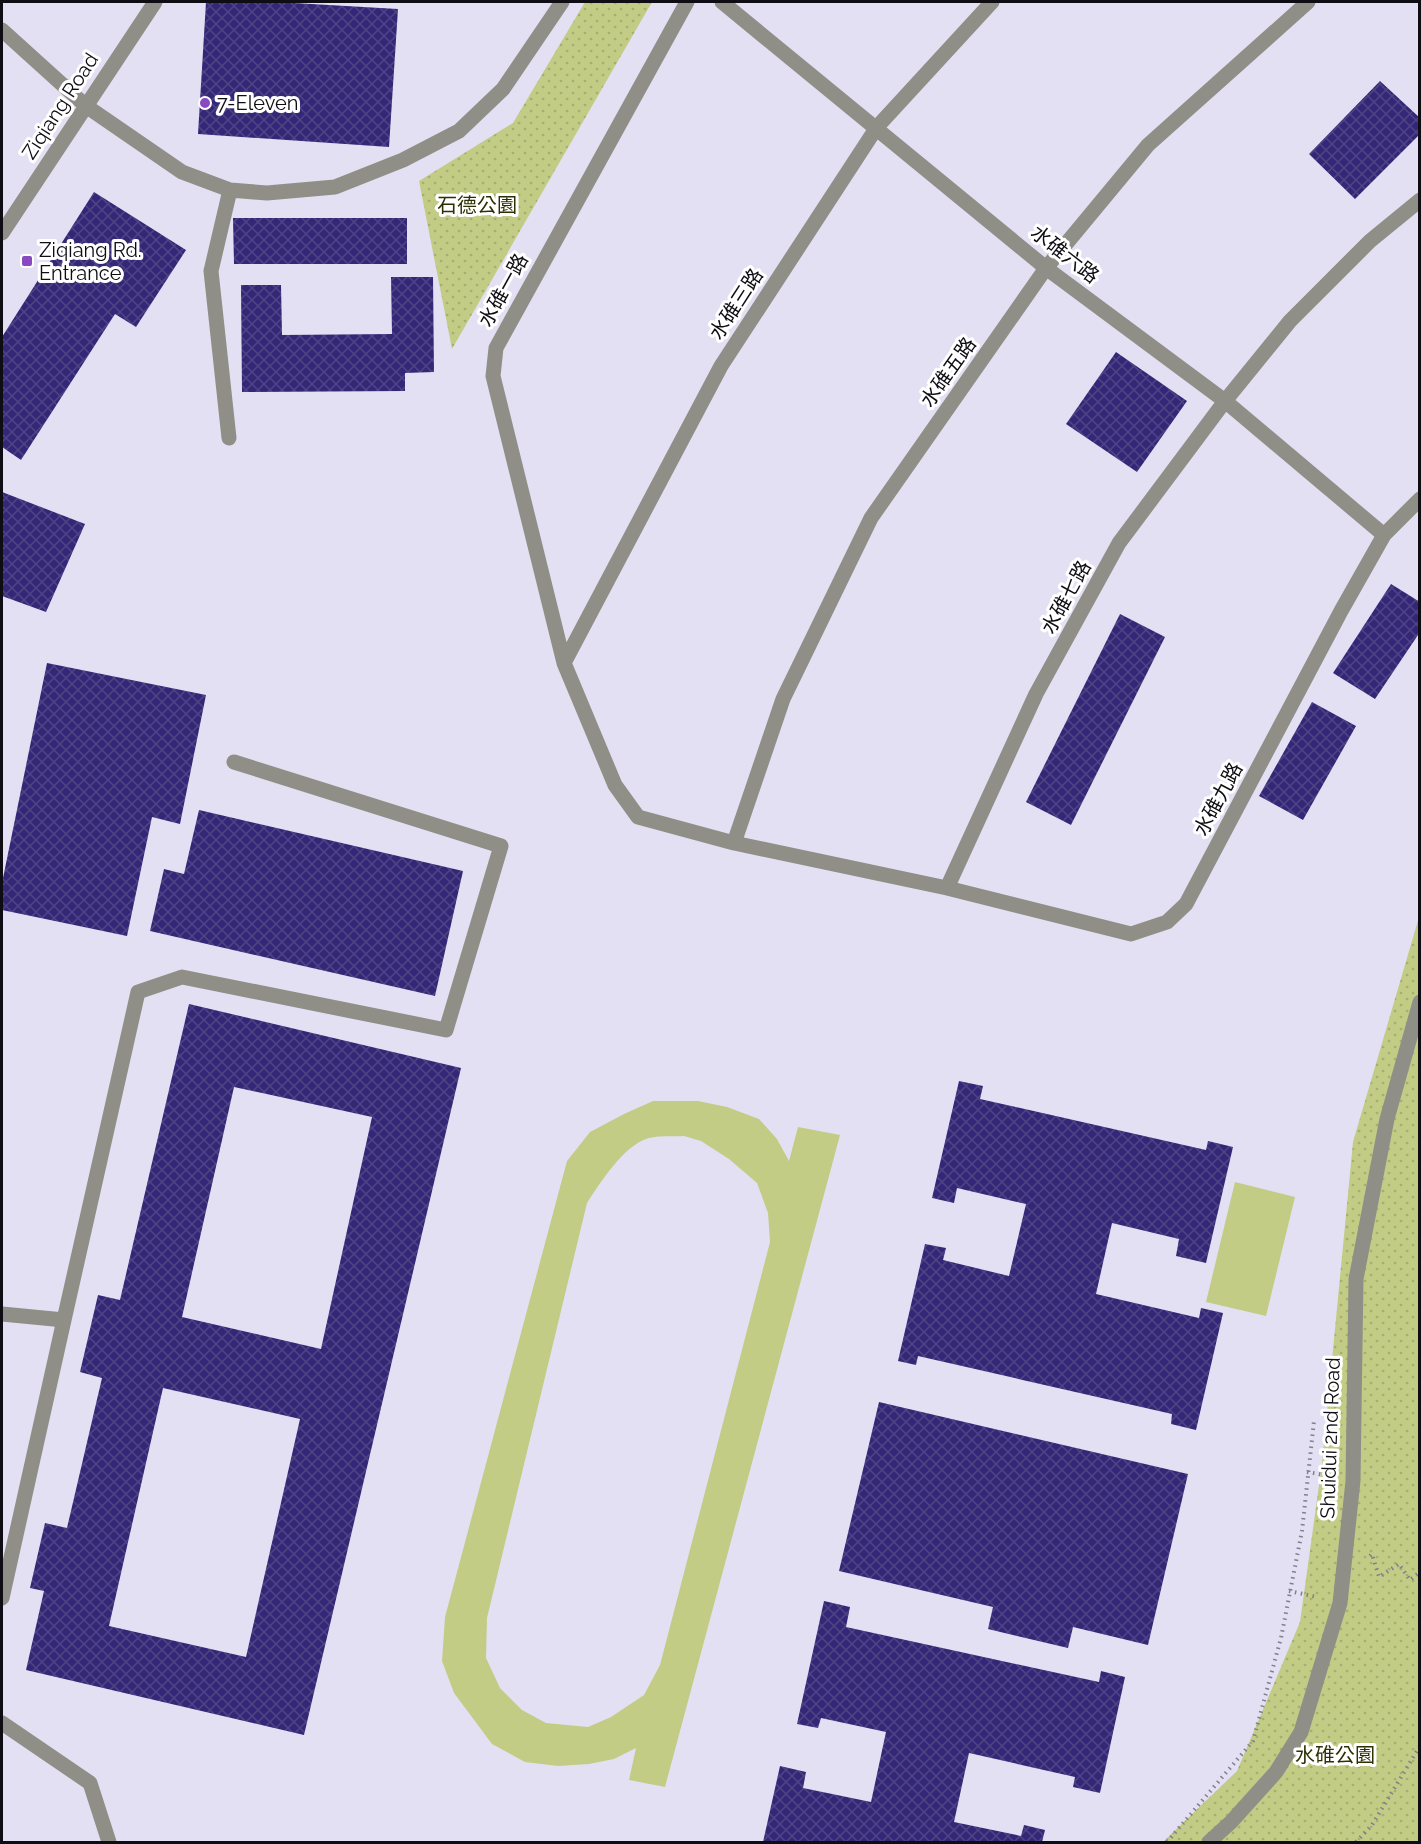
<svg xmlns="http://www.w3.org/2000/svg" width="1421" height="1844" font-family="Raleway,'Noto Sans TC',sans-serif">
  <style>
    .green { fill: #c3cc85; fill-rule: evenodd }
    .park { fill: url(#park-dots) }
    .building { fill: url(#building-cross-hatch); fill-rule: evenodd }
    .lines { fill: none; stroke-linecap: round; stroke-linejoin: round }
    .path { stroke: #82808d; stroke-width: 4; stroke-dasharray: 1.5 4.5; stroke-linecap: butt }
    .minor { stroke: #908f87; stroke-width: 15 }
    .poi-dot { fill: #894abf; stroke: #fff; stroke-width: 2 }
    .labels { text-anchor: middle; stroke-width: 6; stroke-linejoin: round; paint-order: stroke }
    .poi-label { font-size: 20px; fill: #0e0d13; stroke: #fff; text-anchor: start }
    .street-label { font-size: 20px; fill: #0e0d13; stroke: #fff }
    .park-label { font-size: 20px; fill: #2d3003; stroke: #fff }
  </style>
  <defs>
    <pattern id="park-dots" width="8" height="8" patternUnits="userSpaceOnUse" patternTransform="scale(1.5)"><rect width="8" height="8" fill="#c3cc85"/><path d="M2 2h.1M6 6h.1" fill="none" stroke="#a6ae72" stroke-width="1.8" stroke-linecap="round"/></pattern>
    <pattern id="building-cross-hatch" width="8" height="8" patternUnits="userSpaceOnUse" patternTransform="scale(1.5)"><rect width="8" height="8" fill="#352777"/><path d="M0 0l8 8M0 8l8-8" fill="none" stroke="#4f4484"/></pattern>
  </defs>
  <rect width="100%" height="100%" fill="#e3e0f3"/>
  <path class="green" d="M653,1101h45l29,6 32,12 18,20 12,22 9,-34 42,8 -175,652 -36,-7 7,-32 -22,11 -25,5 -31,2 -33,-4 -33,-18 -38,-51 -12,-32 3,-44 122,-456 23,-29 34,-18zM684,1136l17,5 28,18 28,24 11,30 2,29 -110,423 -16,30 -33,22 -23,10 -42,-4 -24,-13 -22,-22 -14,-30 1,-40 100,-415c12,-19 37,-57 59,-64 11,-4 27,-2 38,-3z
    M1235,1182l60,15 -29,119 -60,-14z"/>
  <path class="park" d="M585,2h67l-200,347 -33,-168 94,-58z
    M1419,917v925h-256l74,-71 63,-149 22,-158 31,-322z"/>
  <path class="building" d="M206,2h71l121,7 -9,138 -191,-13z
    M1380,81l40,37v16l-65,65 -46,-45z
    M94,192l92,58 -50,77 -21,-13 -94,146 -19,-13v-110z
    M233,218h174v46h-173z
    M391,277h42l1,95 -29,1v18l-163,1 -1,-107h40l1,50 110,-1z
    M1116,352l71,49 -50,71 -71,-48z
    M2,492l83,32 -39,88 -44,-16z
    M1391,584l29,18v30l-45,67 -42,-26z
    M1120,614l45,23 -94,188 -45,-23z
    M47,663l159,32 -26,129 -28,-7 -25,119 -125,-26v-27z
    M1312,702l44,24 -53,94 -44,-24z
    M199,810l264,61 -28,125 -285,-65 14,-62 20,5z
    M189,1004l272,64 -157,667 -278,-65 18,-79 -14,-3 15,-65 22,5 35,-150 -22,-6 18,-77 22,5zM234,1087l138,30 -51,232 -139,-32zM163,1388l137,31 -54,238 -137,-31z
    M959,1081l24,5 -3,13 226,51 2,-9 25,6 -27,116 -30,-7 3,-17 -67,-16 -16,71 103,24 2,-10 22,5 -27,117 -25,-6 1,-10 -254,-58 -2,9 -18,-4 27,-117 21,4 -3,12 66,16 17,-72 -69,-16 -3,15 -22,-5z
    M879,1402l309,72 -40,171 -75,-18 -5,21 -80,-19 5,-22 -154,-36z
    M824,1601l26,6 -4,20 253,55 2,-11 24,6 -25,116 -27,-6 2,-10 -106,-24 -15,69 67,14 3,-11 21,5 -3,12h-279l17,-76 26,6 -3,16 68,14 15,-70 -65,-14 -3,10 -21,-4z"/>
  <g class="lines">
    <path class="path" d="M1307,1472l23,4
      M1370,1556l2,-2 7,23 20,-13 11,16 10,-8
      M1289,1591l28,6
      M1167,1842l86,-101 28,-103 21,-107 12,-110
      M1356,1842l16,-17 48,-79"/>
    <path class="minor" d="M687,2l-191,346 -3,28 71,287 51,122 23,32 96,26 213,45 184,46 36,-12 19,-18 155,-293 43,-76 36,-36
      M722,2l324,266 179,133 159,134
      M2,30l84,76 96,66 48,18 37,3 68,-6 68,-27 56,-29 44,-42 59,-87
      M2,233l153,-231
      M229,438l-18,-167 19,-81
      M564,663l157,-297 156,-239 115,-125
      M734,843l49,-144 88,-181 175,-250 102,-123 160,-143
      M947,888l89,-194 83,-151 106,-142 65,-80 80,-80 50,-41
      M2,1314l62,6 74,-328 44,-15 264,53 55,-184 -267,-84
      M2,1598l62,-278
      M2,1723l88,60 19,59
      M1209,1842l22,-20 45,-50 25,-40 39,-129 13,-122 3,-202 31,-160 33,-117"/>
  </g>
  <g class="poi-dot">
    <circle cx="205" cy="103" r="6"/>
    <rect x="21" y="255" width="12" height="12" rx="3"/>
  </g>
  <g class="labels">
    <g class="poi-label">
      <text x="217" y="110">7-Eleven</text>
      <text x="39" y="257">Ziqiang Rd.<tspan x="39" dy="23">Entrance</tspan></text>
    </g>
    <g class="street-label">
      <text transform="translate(60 106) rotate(-57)" y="7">Ziqiang Road</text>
      <text transform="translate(1065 254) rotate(38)" y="7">水碓六路</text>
      <text transform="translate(503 290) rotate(-61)" y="7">水碓一路</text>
      <text transform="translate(736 304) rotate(-57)" y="7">水碓三路</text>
      <text transform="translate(948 372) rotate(-55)" y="7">水碓五路</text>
      <text transform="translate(1066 597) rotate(-61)" y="7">水碓七路</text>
      <text transform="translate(1218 799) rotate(-62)" y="7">水碓九路</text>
      <text transform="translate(1330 1438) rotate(-88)" y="7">Shuidui 2nd Road</text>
    </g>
    <g class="park-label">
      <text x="477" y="212">石德公園</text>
      <text x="1335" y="1762">水碓公園</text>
    </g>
  </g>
  <rect width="1421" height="1844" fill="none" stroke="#0e0d13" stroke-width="6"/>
</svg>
